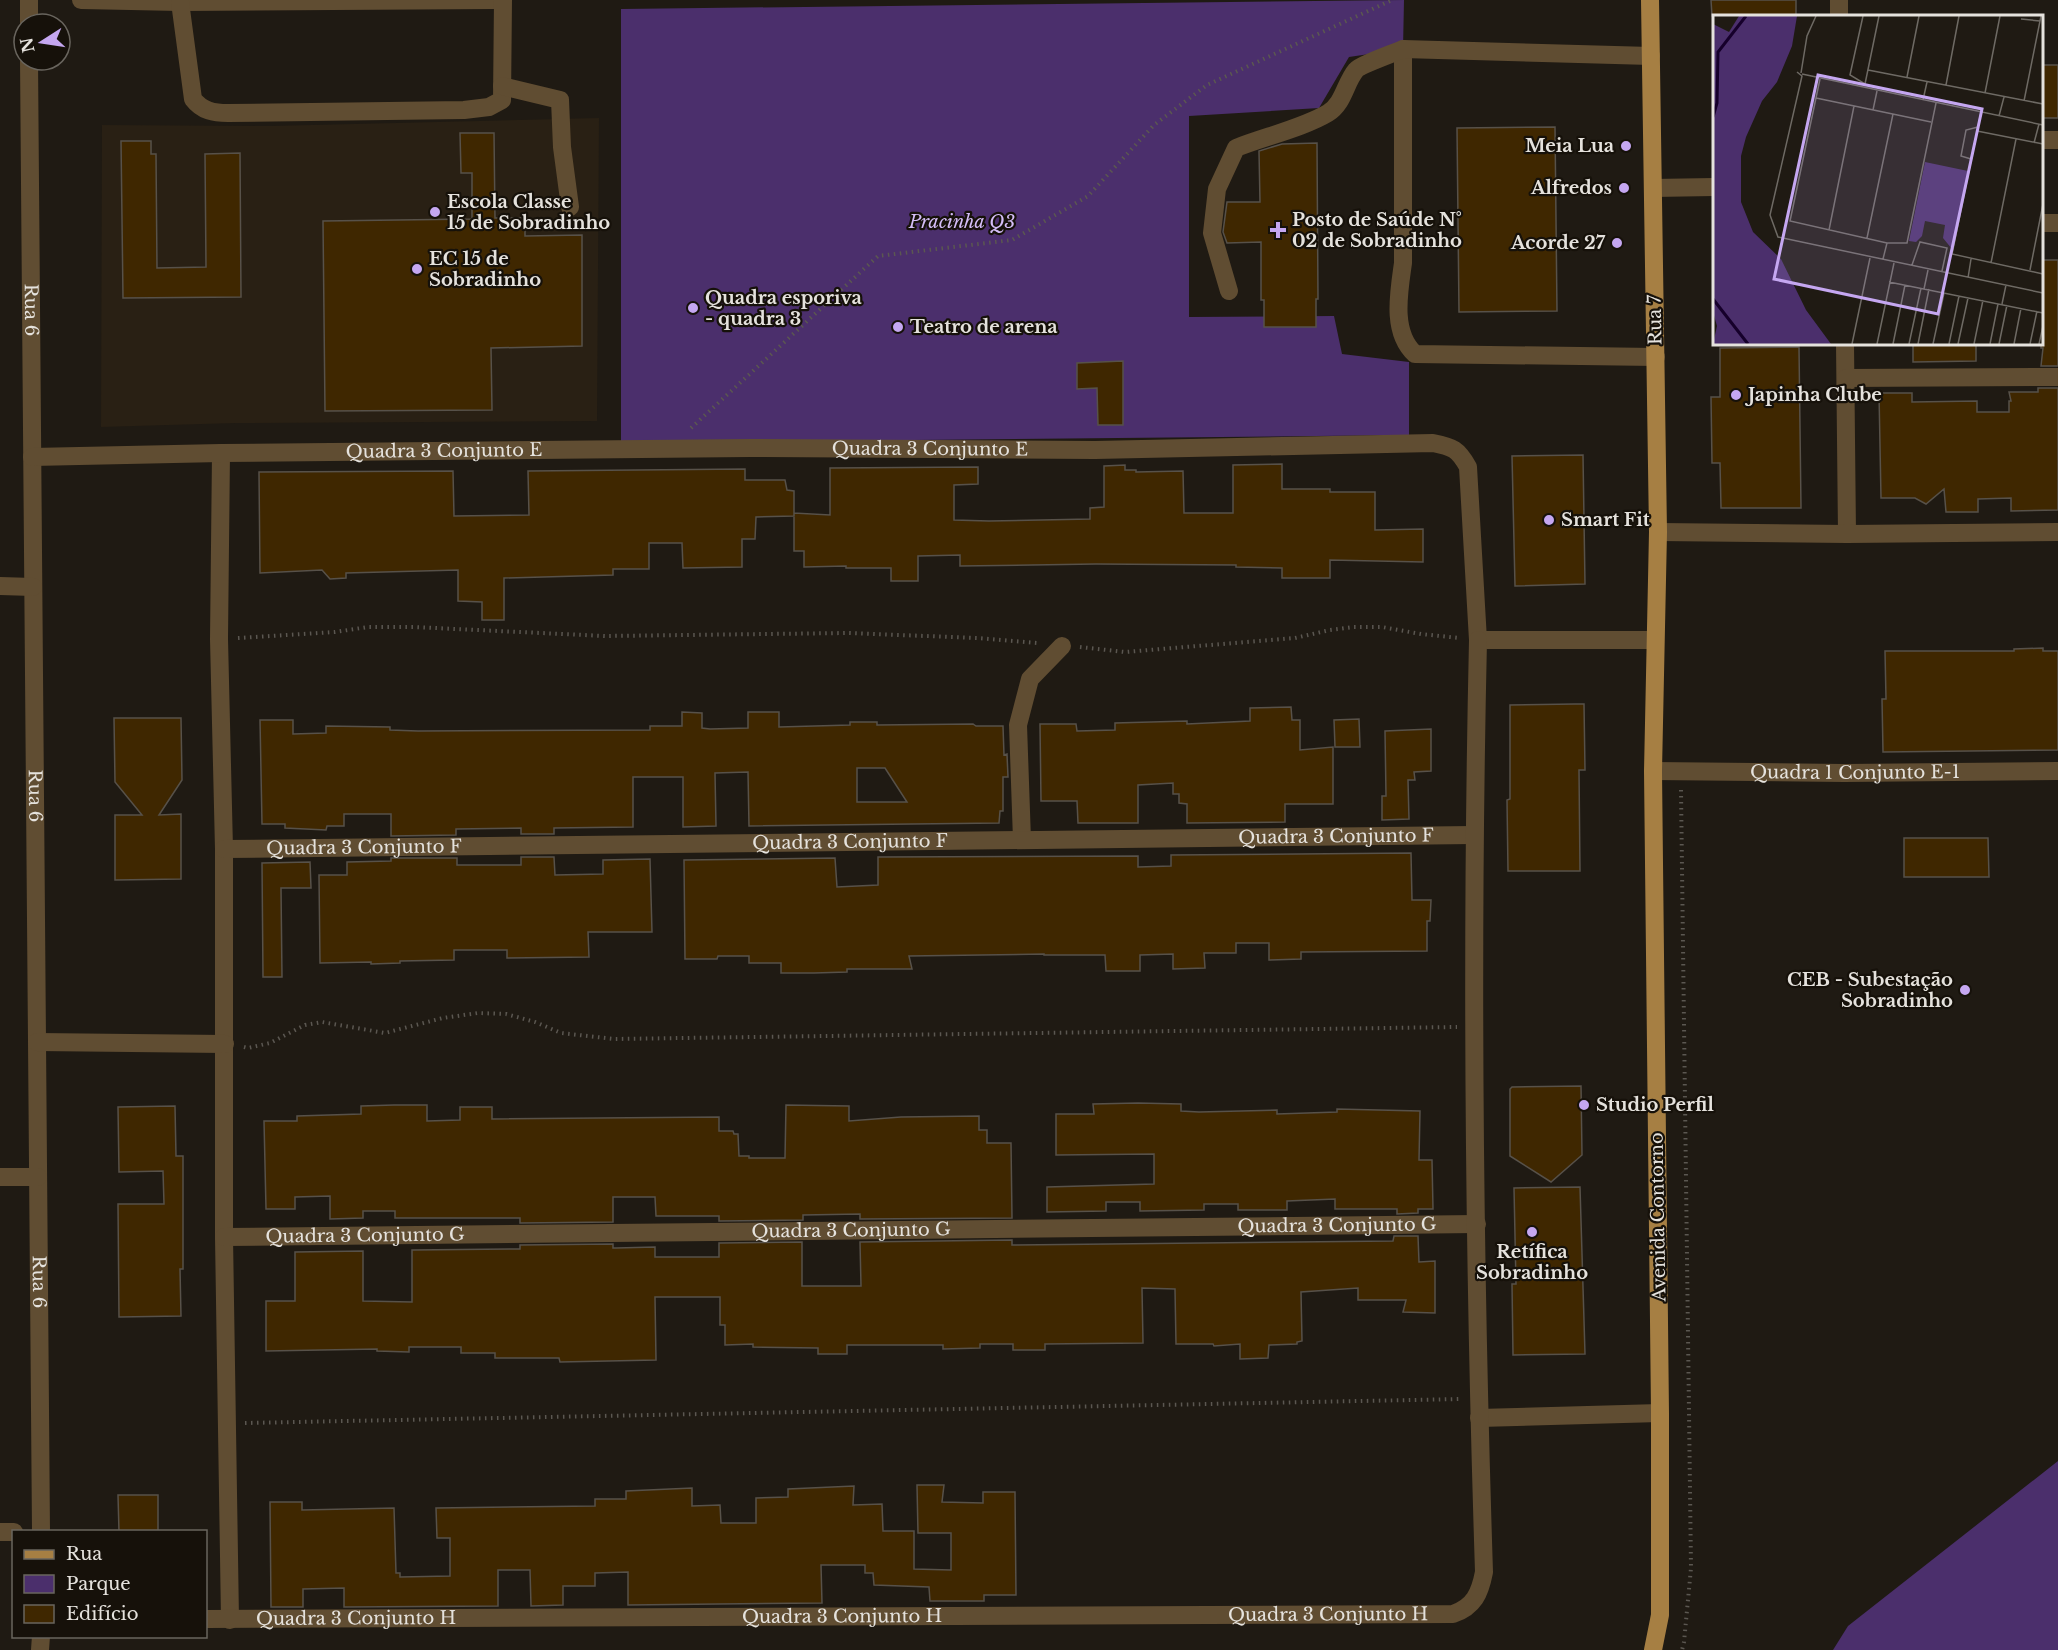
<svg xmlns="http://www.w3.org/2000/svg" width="2058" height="1650" font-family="'Libre Baskerville',serif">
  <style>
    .built { fill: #292014 }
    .green { fill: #4b2f6c }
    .building { fill: #3f2700; stroke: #575149; stroke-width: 1.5; fill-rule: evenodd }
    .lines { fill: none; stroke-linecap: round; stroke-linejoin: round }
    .path { stroke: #5b5751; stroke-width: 4; stroke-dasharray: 1.5 4.5; stroke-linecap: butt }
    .minor { stroke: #604d32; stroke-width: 18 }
    .major { stroke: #a67f43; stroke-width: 18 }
    .poi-dot { fill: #c5a7f1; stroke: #16110a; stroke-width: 2 }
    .labels { text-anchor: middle; stroke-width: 4.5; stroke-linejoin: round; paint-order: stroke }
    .poi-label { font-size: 18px; font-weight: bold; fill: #e5e2dd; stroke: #16110a; text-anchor: start }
    .park-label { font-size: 18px; font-style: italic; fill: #d4bdf7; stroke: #16110a }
    .street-label { font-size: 18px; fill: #e5e2dd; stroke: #16110a }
    .inset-river { fill: none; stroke: #16002b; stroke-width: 3 }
    .inset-road { fill: none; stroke: #6e6a64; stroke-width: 1.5 }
    .view { fill: #c5a7f1; fill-opacity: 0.15; stroke: #c5a7f1; stroke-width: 3 }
    .inset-edge { fill: none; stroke: #e5e2dd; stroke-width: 3 }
  </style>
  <rect width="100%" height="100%" fill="#1f1a13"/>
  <path class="built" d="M599,118l-2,303 -361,2 -135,4 1,-302 169,1z"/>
  <path class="green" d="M1404,0l-1,49 -54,8 -30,51 -130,8v201l145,-1 8,38 67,8v73l-788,8v-434z
    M2058,1461v189h-225l15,-24z"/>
  <path class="building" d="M1711,0h85v16h-84z
    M2042,65h16v53h-16z
    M1555,127l2,184 -98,1 -2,-184z
    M460,133h34l1,85h30v18l57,-1v111l-91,2 1,62 -167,1 -2,-190 149,-2v-46h-11z
    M121,141h30v13h5l1,114 49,-1 -1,-113 35,-1 1,144 -118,1z
    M1317,143l1,156h-2v28h-52v-27h-3v-58l-34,1 -4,-11 4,-30h33l-1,-51 23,-7z
    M2042,260h16v106h-17l2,-18h-2z
    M1913,344h63v17l-63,1z
    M1799,347l2,161h-80l-1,-45h-8l-1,-66h9v-49z
    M1123,361v64h-25l-1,-37 -20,1v-26z
    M2038,388h20v122l-47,1v-13l-33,1v13h-32l-2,-23 -18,15 -11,-6h-34l-2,-105h33v9l65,-1v11h32v-11h2l-2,-9h29z
    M1583,455l2,129 -70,2 -3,-130z
    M1282,464v25h48v3h45v38l48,-1v33l-93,-2v18h-48v-10l-46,-1v-2l-140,-1 -136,2v-11l-42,1v25h-27v-13h-45v-2l-42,1v-16h-10v-38l36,2v-47l148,-1v17l-24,1v35l35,1 101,-2v-11l14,-1v-41l21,-1v5h11v2l47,-1 1,42h49v-48z
    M745,469v11h40l2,10 7,1v25l-38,1 -1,22h-13v28l-59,1 -1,-25h-33v26h-36v6l-109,3v42h-22v-18l-24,-1v-31l-112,3v5l-16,1 -8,-9 -62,3 -1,-101 194,-1 1,45 75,-1 -1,-44z
    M2043,648v3h15v99l-175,2 -1,-53h4l-1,-48h129v-2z
    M1575,704h9l1,66h-6l1,101h-72l-1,-71 3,-1v-94z
    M1291,707l1,13h8v30l33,-3v57h-48v18l-98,1v-19l-8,-1v-9h-6v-11l-35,2v38h-60l-1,-22h-36l-1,-77h36l1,7 38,-1v-7l72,-2v3l63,-3v-13z
    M682,712l20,1v15l8,1 38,-1v-16h31v15l71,-2v-3h27v3l96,-1 3,2h27l1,29 3,-1 1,23h-5v34h-3l-1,12 -250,3 -1,-54 -33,1 1,53 -33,1v-50h-50v50l-79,1v6h-33v-6l-65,1v6l-65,1v-22h-47v12h-17l-1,4 -41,-2v-4h-23l-2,-104h33v14l33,-1v-7l64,1v3l28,1 232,-1v-4h32zM857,768h28l22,34h-50z
    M114,718h67l1,62 -23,35 22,-1v65l-66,1v-65h27l-27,-33z
    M1359,719l1,28h-25l-1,-27z
    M1431,729v42l-17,1 1,8h-7l1,39 -27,1v-24h4l-1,-65z
    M1904,838h84l1,39h-85z
    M1411,853l1,47h19l-1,21h-3v30l-126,1v7l-32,1v-17h-33v10h-32l1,15 -32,1v-15l-33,1v16h-34l-1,-16h-61v-1l-135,2 3,13h-65v3l-33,1h-33v-10h-32v-7h-31l-1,3h-32l-1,-99 151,-2 2,29 41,-2v-28l260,-1v11l33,-1v-11z
    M521,857h33l1,18 48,-1v-14l47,-1 2,73h-64l1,25 -82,1v-8h-53v10l-54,1v2l-29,1v-2l-51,1 -1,-88h28v-13l44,-1v-3h66v7h64z
    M310,862l1,26h-30l1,89h-19l-1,-114z
    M1581,1086l1,69 -31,27 -41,-26v-67l2,-2z
    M1138,1103l43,1v7l18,1 78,-2v4l60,-2v-3l83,2 -1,49h13l1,49h-15v4l-21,1v-5h-62v-10l-48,2v9h-49v-6h-34v6l-64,1v-9h-34v9l-59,1v-25l107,-3v-30l-98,1v-41h38l-1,-10z
    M394,1105h33v16l33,-1v-13h32v12l227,-2v14h14l1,3h4l1,22h10v2h36l1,-53 63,1v15l52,-4 78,-1v14h8v13h24l1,75 -152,1v-5l-57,1v5l-84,1v-5h-63l-1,-19h-42v25l-93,1v-5h-125v-7h-32v7l-33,1v-23l-35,1v12h-29l-2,-88h33v-5l64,-2v-8z
    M175,1106l1,50h7v113h-3l1,47 -62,1 -1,-113h46l-1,-33 -44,1 -1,-65z
    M1580,1187l5,167 -72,1 -1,-71h4l-2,-96z
    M1394,1236h24l1,26 16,-1v52l-32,-1 3,-12h-48v-12l-57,4 1,49 -5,1v2l-28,1 -1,13 -28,1v-15l-26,2 -1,-2h-37l-1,-55 -33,-1 1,55 -98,1v6h-32v-6h-33v4l-37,1v-4h-96v9h-29v-6l-65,-1v-3l-28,1v-20h-5v-28h-65l1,63 -96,2 -1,-4h-64v-5h-34v-6h-52v5l-32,-1v-2l-111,2v-50h29v-49l68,-1v50l49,1v-52l108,-1v-4l93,-1v4h3l39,-1v10h64v-14l83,-1v44h59l-1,-44 152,-2v5l381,-4z
    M917,1485h27l-2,17 41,1v-11h32l1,103h-32v6h-54l-1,-14 -55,-2 -1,-12h-8v-8h-44l1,38 -194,2v-33l-33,1v13h-32v19l-32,1 -1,-36h-32v36l-154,1v-19l-41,1v18h-32l-1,-105h32v8l92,-2 2,65h4v4l50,-1v-38h-13l-1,-30 159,-2v-7h31v-8l66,-3v18l28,-1 1,18h35v-25l32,-1v-8l66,-3 -1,19 29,-1 1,27h31v38l37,1v-37h-33z
    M118,1495h40v37h-39z"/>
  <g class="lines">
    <path class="path" d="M691,428l187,-172 134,-16 76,-44 66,-71 53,-40 185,-85
      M238,638l97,-6 33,-5h45l192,9 243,-3 129,5 60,5
      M1080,647l45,5 170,-14 35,-8 24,-3h28l39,7 38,4
      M1681,790l10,778 -7,74 -2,8
      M244,1047l4,1 22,-5 35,-18 17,-3 63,11 58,-15 35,-5 28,1 29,8 26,11 53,6 843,-12
      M245,1423l1217,-24"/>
    <g class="minor">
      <path d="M29,0v24"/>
      <path d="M81,0l99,2 316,-2"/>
      <path d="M180,2l13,97c9,12 21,14 35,14l236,-3 25,-3 13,-7 1,-100"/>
      <path d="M1839,16v-16"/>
      <path d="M1403,49v214c-4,29 -12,69 12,91l241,3"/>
      <path id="s1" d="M29,60l12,1472"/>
      <path d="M502,86l58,14 2,47 8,60"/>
      <path d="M2042,140h16"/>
      <path d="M1653,188l61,-1"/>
      <path d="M2042,223h16"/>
      <path d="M1229,291l-17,-58 5,-44 19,-41c27,-11 67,-20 92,-35 16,-10 17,-30 28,-43 4,-5 38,-17 47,-21l248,7"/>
      <path d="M1845,344l2,190"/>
      <path d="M1846,378l212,-1"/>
      <path d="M221,453l-2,186 5,210v388l6,383"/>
      <path id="s2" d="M32,457l189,-4 529,-5 345,2 338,-7c20,4 25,6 35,24l10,173h177"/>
      <path d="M1658,532l189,2 211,-2"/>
      <path d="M0,586l33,1"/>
      <path id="s3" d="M1653,771l191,2 214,-2"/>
      <path d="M1022,840l-4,-115 12,-46 32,-33"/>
      <path id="s4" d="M224,849l1250,-14"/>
      <path d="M37,1042l188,2"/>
      <path d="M0,1177h38"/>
      <path id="s5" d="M224,1237l1253,-13"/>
      <path d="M1479,1418l181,-5"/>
      <path d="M0,1532h14"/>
      <path id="s6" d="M206,1619l1247,-5c21,-7 27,-21 31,-42 -10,-310 -13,-622 -6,-932"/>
      <path d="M40,1650l1,-14"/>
    </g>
    <path class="major" d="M1650,0l8,532 -5,239 7,642v202l-7,35"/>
  </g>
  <g class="poi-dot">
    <circle cx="1626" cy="146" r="6"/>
    <circle cx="1624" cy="188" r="6"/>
    <circle cx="435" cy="212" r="6"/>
    <path d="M1275 221h6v6h6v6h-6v6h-6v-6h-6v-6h6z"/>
    <circle cx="1617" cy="243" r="6"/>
    <circle cx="417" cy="269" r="6"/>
    <circle cx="693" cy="308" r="6"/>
    <circle cx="898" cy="327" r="6"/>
    <circle cx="1736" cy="395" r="6"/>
    <circle cx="1549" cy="520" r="6"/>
    <circle cx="1965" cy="990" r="6"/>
    <circle cx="1584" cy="1105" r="6"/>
    <circle cx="1532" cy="1232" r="6"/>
  </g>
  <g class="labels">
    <g class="poi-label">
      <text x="1614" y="152" text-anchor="end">Meia Lua</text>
      <text x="1612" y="194" text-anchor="end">Alfredos</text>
      <text x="447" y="208">Escola Classe<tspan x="447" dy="21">15 de Sobradinho</tspan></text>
      <text x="1292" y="226">Posto de Saúde N°<tspan x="1292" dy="21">02 de Sobradinho</tspan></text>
      <text x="1605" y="249" text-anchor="end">Acorde 27</text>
      <text x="429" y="265">EC 15 de<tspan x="429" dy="21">Sobradinho</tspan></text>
      <text x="705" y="304">Quadra esporiva<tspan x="705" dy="21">- quadra 3</tspan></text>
      <text x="910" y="333">Teatro de arena</text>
      <text x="1748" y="401">Japinha Clube</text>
      <text x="1561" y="526">Smart Fit</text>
      <text x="1953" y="986" text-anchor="end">CEB - Subestação<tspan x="1953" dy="21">Sobradinho</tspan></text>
      <text x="1596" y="1111">Studio Perfil</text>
      <text x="1532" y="1258" text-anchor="middle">Retífica<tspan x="1532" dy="21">Sobradinho</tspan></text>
    </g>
    <g class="park-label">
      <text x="962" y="228">Pracinha Q3</text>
    </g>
    <g class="street-label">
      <text dy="6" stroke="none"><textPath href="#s1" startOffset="250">Rua 6</textPath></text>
      <text transform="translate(1655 320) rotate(-91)" y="6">Rua 7</text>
      <text dy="6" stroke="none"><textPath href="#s2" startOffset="898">Quadra 3 Conjunto E</textPath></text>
      <text dy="6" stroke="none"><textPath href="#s2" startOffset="412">Quadra 3 Conjunto E</textPath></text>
      <text dy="6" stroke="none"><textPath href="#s3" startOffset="202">Quadra 1 Conjunto E-1</textPath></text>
      <text dy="6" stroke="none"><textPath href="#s1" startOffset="736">Rua 6</textPath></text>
      <text dy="6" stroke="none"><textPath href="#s4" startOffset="1112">Quadra 3 Conjunto F</textPath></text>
      <text dy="6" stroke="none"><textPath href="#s4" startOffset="626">Quadra 3 Conjunto F</textPath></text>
      <text dy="6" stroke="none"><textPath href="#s4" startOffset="140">Quadra 3 Conjunto F</textPath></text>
      <text transform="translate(1658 1217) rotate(-91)" y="6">Avenida Contorno</text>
      <text dy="6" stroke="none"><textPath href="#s5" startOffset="1113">Quadra 3 Conjunto G</textPath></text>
      <text dy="6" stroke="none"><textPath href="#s5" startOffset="627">Quadra 3 Conjunto G</textPath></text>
      <text dy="6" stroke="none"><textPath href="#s5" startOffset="141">Quadra 3 Conjunto G</textPath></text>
      <text dy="6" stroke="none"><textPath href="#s1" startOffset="1222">Rua 6</textPath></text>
      <text dy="6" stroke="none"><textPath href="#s6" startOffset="1122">Quadra 3 Conjunto H</textPath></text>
      <text dy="6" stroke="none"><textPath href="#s6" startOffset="636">Quadra 3 Conjunto H</textPath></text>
      <text dy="6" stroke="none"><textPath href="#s6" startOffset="150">Quadra 3 Conjunto H</textPath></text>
    </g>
  </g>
  <g transform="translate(1713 15)">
    <rect width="330" height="330" fill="#1f1a13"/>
    <path d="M26,1h58l-5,30 -15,36 -15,19 -16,36 -5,19v46l12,30 28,27 25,51 25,34h-118l4,-18 -4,-14v-288l16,8zM212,147l43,9 -16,78 -9,-11 2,-13 -20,-4 -3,15 -6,6 -7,-1z" fill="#4b2f6c"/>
    <path class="inset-river" d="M0,102l4,-14 1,-51 28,-36M0,284l35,45"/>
    <path class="inset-road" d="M150,1l-13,59 15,9M308,4l19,2M155,55l175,34M84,57l5,4 -32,139 8,22 265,56M88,58l6,-37 9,-20M89,59l241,51M194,62l12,-61M107,64l-30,142 97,22M152,69l14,-68M233,70l13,-69M272,78l15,-77M103,83l115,24M210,85l4,-18M311,86l17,-85M160,95l4,-19M268,97l-29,142 91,20M286,101l5,-19M264,116l66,13M321,128l5,-19M258,144l-10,-3 5,-26 12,-3M116,215l25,-124M154,223l26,-124M170,244l4,-16h20l29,-140M278,248l25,-124M199,250l8,-23 27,6 -5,23M317,255l13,-66M255,263l3,-19M176,267l154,31M211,274l4,-19M289,289l4,-19M139,329l18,-86M164,329l17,-81M180,329l12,-59M196,329l12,-56M205,329l11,-55M220,329l11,-51M236,329l10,-48M245,329l10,-46M261,329l9,-44M277,329l8,-40M286,329l8,-39M301,329l7,-36M317,329l7,-33M326,329l4,-18"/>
    <path class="view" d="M105,60l164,34 -44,205 -164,-35z"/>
    <rect width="330" height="330" class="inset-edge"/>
  </g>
  <rect x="12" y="1530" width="195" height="108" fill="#16110a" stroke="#69655e" stroke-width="1.5"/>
  <rect x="24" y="1550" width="30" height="9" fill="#a67f43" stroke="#69655e" stroke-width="1.5"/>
  <text x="66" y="1560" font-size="18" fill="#e5e2dd">Rua</text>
  <rect x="24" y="1575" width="30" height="18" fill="#4b2f6c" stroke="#69655e" stroke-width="1.5"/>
  <text x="66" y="1590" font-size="18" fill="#e5e2dd">Parque</text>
  <rect x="24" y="1605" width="30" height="18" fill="#3f2700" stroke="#69655e" stroke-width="1.5"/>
  <text x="66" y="1620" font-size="18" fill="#e5e2dd">Edifício</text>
  <g transform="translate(42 42) rotate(258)"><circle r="28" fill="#16110a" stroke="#69655e" stroke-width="1.5"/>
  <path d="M0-4.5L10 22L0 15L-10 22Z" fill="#c5a7f1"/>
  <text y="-9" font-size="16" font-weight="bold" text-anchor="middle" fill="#e5e2dd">N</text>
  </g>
</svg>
